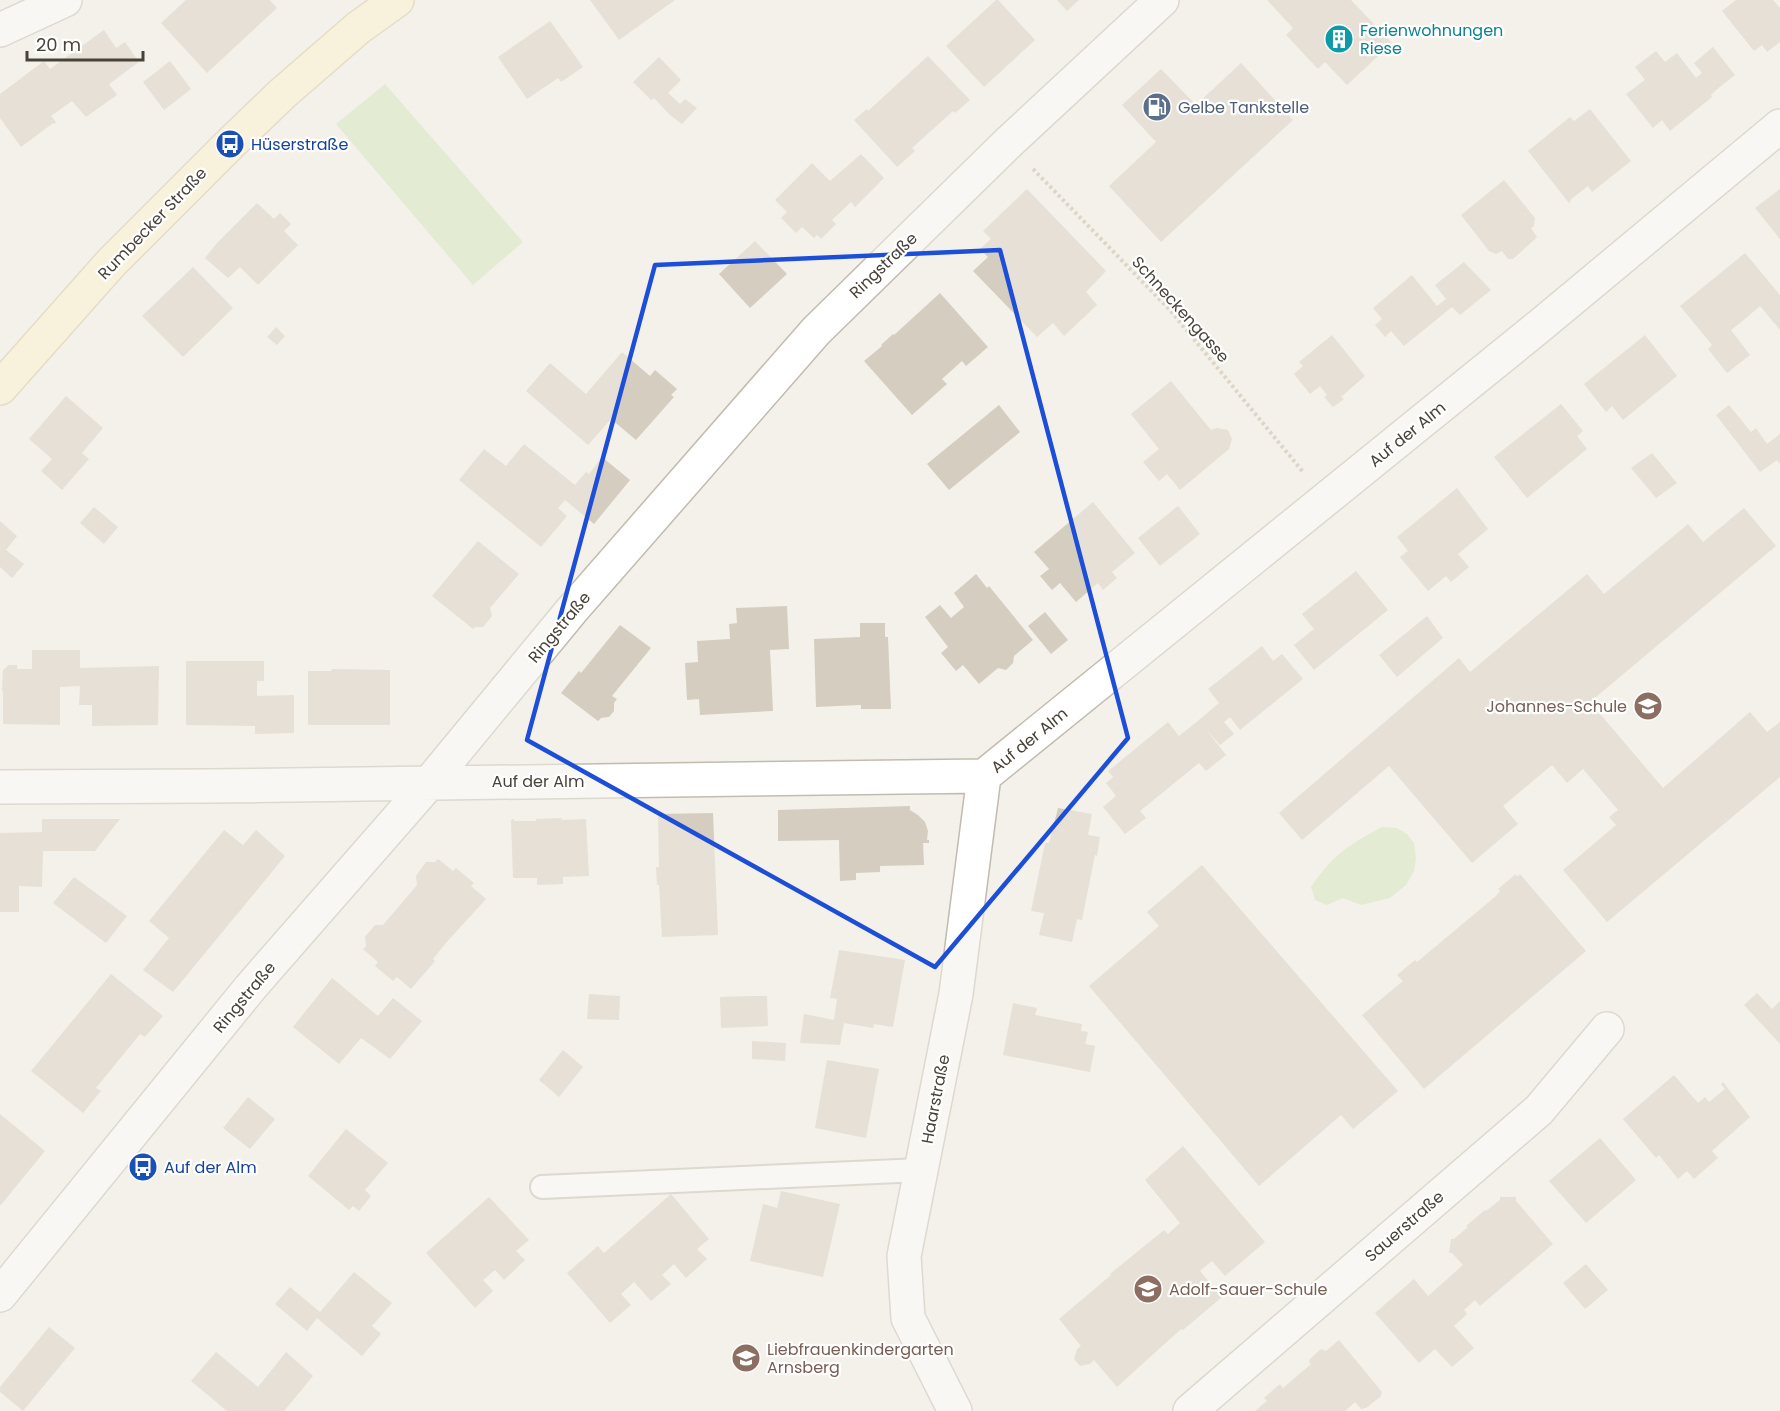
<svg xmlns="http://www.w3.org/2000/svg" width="1780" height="1411" font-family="Poppins,sans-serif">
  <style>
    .green { fill: #cfe6b6 }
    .building { fill: #d5cdc0 }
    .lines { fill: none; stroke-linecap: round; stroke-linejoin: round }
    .lane-casing { stroke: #c2bcb0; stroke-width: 26 }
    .street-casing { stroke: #c2bcb0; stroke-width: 36 }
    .secondary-casing { stroke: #d1c59c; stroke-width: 36 }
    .path { stroke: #c0b59f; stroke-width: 4; stroke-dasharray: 3 3; stroke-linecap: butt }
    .lane { stroke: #fff; stroke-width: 22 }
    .street { stroke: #fff; stroke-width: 33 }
    .secondary { stroke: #fcf1cd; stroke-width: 33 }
    .marked { fill: none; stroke: #1d4ed8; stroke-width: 4.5; stroke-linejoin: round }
    .labels { text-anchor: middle; stroke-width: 4.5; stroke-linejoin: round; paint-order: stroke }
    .culture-label { font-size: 16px; fill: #0d838f; stroke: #fff; text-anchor: start }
    .service-label { font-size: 16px; fill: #4e5e75; stroke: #fff; text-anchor: start }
    .transit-label { font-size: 16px; fill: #164399; stroke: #fff; text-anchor: start }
    .street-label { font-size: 16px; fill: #484239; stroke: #fff }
    .education-label { font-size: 16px; fill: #785e54; stroke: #fff; text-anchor: start }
  </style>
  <rect width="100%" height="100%" fill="#f4f1ea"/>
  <path class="green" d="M385,84l138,158 -50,43 -137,-161z
    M1382,827l15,1 10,6 7,9 2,16 -2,12 -8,14 -16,13 -29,7 -18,-7 -16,7 -12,-5 -4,-13c22,-32 37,-42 71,-60z"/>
  <path class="building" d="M186,0h84l7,8 -70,65 -46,-50z
    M590,0h85l-56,40z
    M996,0h2l37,40 -51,47 -38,-41z
    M1057,0h22l-12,11z
    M1267,0h84l41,43 -45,42 -22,-23 -7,7 -32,-34 7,-7z
    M1736,0h37l7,8v34l-13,10 -5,-7 -8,6 -32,-40z
    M550,21l33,46 -22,15 -3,-4 -31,21 -29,-42z
    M104,30l12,18 9,-6 14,20 -30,22 8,11 -31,22 -14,-16 -21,15 5,6 -2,2 -1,-1 -32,24 -21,-29v-24l44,-33 6,8z
    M1713,47l22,28 -19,15 -5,5 1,2 -42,34 -8,-11 -9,8 -27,-34 19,-14 -10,-13 21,-16 9,11 12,-9 19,25 6,-5 -8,-10z
    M928,56l42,44 -15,13 -2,-2 -41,37 3,3 -18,16 -43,-47 13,-11 1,2z
    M659,57l22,23 -13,13 12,11 5,-5 12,9 -15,16 -12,-9 -16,-17 -3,2 -18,-18z
    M170,61l21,28 -27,21 -21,-28z
    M1241,63l52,57 -132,122 -52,-56 47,-44 -34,-37 39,-36 35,36z
    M1590,109l41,52 -39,31 -4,-6 -18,14 1,1 -2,2 -41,-52 42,-34 4,4z
    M861,154l23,24 -29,29 -4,-5 -19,18 4,4 -15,15 -4,-4 -3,3 -12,-11 -6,6 -15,-15 6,-6 -12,-12 37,-37 18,18z
    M1504,180l31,38 -1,8 -3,2 6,9 -2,2 -22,20h-5l-6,-8 -6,3 -7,-3 -28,-36z
    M1027,189l79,82 -20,21 11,13 -33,31 -11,-13 -16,14 -64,-66 15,-14 -8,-8 11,-10 -8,-8z
    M1780,189v50l-25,-31z
    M257,203l17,16 6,-6 11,11 -7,7 14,14 -40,40 -18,-18 -12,11 -23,-20 12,-15z
    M755,241l32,33 -37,34 -31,-34z
    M1745,253l35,42v35l-20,-24 -15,13 -14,11 19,25 -23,18 -19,-24 4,-4 -32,-39z
    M1464,262l27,28 -31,25 -8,-8 -48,39 -13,-15 -6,6 -10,-12 7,-6 -9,-11 39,-33 25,31 9,-7 -11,-14z
    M193,267l40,41 -50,49 -41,-41z
    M940,293l48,54 -22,19 -4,-5 -20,18 5,5 -35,31 -48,-54 18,-15 -1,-1 12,-11 1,1z
    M276,327l9,9 -8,9 -10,-8z
    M1332,335l33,41 -24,21 3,2 -11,8 -9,-10 3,-2 -7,-9 -10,8 -16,-20 9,-8 -4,-4z
    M1645,335l32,41 -54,44 -11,-14 -6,6 -22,-28z
    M622,352l28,24 5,-6 22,19 -6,6 3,2 -38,43 -25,-21 -23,26 -62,-54 24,-28 36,31z
    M1171,381l40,49 6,-2 11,2 4,9 -3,10 -49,41 -13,-16 -8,7 -16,-19 16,-13 -28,-35z
    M66,396l37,32 -21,25 7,6 -27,31 -21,-19 11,-12 -23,-20z
    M1561,404l22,27 -6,5 10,13 -60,49 -33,-41z
    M999,405l21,27 -71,58 -22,-26z
    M1729,405l22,27 5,-4 11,16 13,-10v30l-3,-4 -17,12 -44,-57z
    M524,444l51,41 11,-13 3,2 13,-17 28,23 -36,44 -29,-24 -7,8 9,8 -26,31 -82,-67 25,-31 22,17z
    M1652,453l25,30 -21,15 -25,-30z
    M1457,488l31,41 -30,25 11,13 -18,15 -5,-6 -18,15 -28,-34 8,-6 -11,-14z
    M1093,502l42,51 -23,19 5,6 -14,12 -5,-7 -22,19 -16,-19 -8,7 -12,-14 9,-7 -15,-17z
    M1178,506l22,28 -40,32 -22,-28z
    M94,507l24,20 -14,17 -24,-21z
    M1744,508l32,38 -186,156 73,86 87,-76 17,20 13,-10v55l-173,145 -44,-52 53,-45 -7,-8 9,-7 -35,-41 -16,14 -15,-18 -49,41 15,18 -46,39 -83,-97 -87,74 -23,-27 180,-155 11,14 117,-98 17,20 84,-70 15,18z
    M0,521l17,15 -11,14 18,14 -12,14 -12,-11z
    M478,541l41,33 -29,34 2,8 -9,11h-8l-2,2 -41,-33z
    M1356,571l32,39 -74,60 -20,-25 20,-16 -12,-15z
    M976,574l11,14 2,-2 44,54 -19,16 -1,7 -7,7 -8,-2 -19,16 -16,-19 -7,6 -15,-18 7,-6 -23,-30 15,-12 11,13 13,-11 -10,-14z
    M787,606l2,43 -19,1 3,61 -73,4 -1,-16 -12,1 -2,-37 13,-1 -1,-21 33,-2 -1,-15 8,-1 -1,-15z
    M1045,612l23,28 -17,14 -23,-28z
    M1427,616l16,22 -46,39 -18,-22z
    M860,623h25v14h3l3,72h-30v-4l-45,2 -2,-68 46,-2z
    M620,625l31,23 -39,48 5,3 -3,4v8l-5,6 -8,1 -3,3 -37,-28 18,-22 2,2z
    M1262,646l11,15 9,-7 21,25 -63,51 -10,-13 -6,5 10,12 -14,11 -15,-17 21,27 -20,16 -7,-8 -59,48 6,7 -21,16 -22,-27 13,-11 -10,-13 7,-6 -5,-6 60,-49 11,14 20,-16 20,-17 -11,-14z
    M32,650h48v18l79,-2 -1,59 -66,1v-21h-13l1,-19 -20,1v38l-57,-1v-33h-1l1,-21 6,-5h8v4h15z
    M186,661h78v20h-7v15l37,-1v38l-39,1v-8l-69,-1z
    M332,669l58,1v55h-82v-54h23z
    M910,806v4l8,5 7,7 3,9 -1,9h2v3h-6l1,22 -44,1v6l-24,1v7l-16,1 -1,-41 -61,1v-31z
    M1058,808l34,6 -4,21 12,2 -3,19 -2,-1 -13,65 -5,-1 -5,23 -33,-7 5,-22 -13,-2 14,-68h4z
    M713,813l5,122 -56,2 -3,-52h-2l-1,-18h3l-1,-53z
    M562,818l-1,2 25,-1 3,57 -26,1v7l-26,1v-7h-24l-2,-58 3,-1v2h22v-2z
    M42,819h78l-25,32h-52l-1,36 -23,-1v26h-19v-79l42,-1z
    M224,830l19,15 13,-15 29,26 -112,136 -30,-22 26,-32 -20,-17z
    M438,859l15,12 3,-3 18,15 -3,3 15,13 -41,45 -12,15 2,2 -24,28 -14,-12 -4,4 -18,-15 3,-4 -15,-13 3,-3 -1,-9 10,-12h8l34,-40 -1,-9 10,-14h9z
    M1202,865l196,226 -45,38 -12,-14 -82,71 -170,-200 70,-60 -12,-14z
    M1516,874l1,3 3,-3 66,77 -162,138 -62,-74 41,-34 -6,-6 18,-15 2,2 79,-66 4,-5 -2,-2z
    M74,877l53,39 -21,27 -53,-40z
    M839,950l66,10 -12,67 -19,-3 -1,4 -29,-5 -4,22 -40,-2 4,-29 30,6 3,-21 -7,-1z
    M111,974l52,42 -18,21 -5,-3 -44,54 5,3 -18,22 -52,-42z
    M332,978l46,38 15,-18 29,23 -32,38 -29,-21 -22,26 -46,-37z
    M1757,993l15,16 8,-8v43l-36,-39z
    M589,994l31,2 -1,24 -32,-1z
    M752,996h15l1,30 -47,2 -1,-31z
    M1013,1003l24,5 -2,7 47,9 -1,7 7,1 -3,12 10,2 -5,26 -87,-17z
    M752,1041l34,2 -1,18 -33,-2z
    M563,1050l20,17 -24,30 -20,-17z
    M827,1060l52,9 -13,69 -51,-10z
    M1674,1075l24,28 7,-6 4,5 16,-13 -4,-5 2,-2 27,35 -38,34 6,7 -24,21 -7,-8 -9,8 -19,-24 -3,3 -33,-39z
    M248,1097l27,22 -25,30 -27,-21z
    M0,1114l45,37 -45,55z
    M346,1129l42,34 -23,27 6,6 -12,15 -6,-5 -4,4 -41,-34z
    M1600,1138l36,42 -50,43 -37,-42z
    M1183,1146l82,96 -40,34 -13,-15 -12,10 22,26 -39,33 -2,-1 -64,58 -23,-27 -4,4 -10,2 -6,-7 3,-10 4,-3 -22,-27 52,-44 -1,-1 54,-44 4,4 12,-11 -35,-43z
    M781,1191l59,13 -17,73 -73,-16 13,-57 14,4z
    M671,1194l38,45 -12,10 10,10 -21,19 -12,-14 -12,11 9,9 -20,17 -17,-19 -13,12 10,11 -21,18 -43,-50 31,-27 6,7z
    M489,1197l40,43 -13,11 9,9 -21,20 -9,-10 -12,10 10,11 -18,17 -49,-55z
    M1500,1197h16v4l37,43 -73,62 -5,-6 -11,10 3,4 -13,12 20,22 -22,19 -17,-18 -16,14 -44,-50 39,-34 14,17 35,-31 -11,-12h-3l2,-14h3l14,-12 -2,-1 19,-16 1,1 14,-11z
    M1586,1264l22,26 -23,19 -22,-26z
    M354,1272l38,31 -20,23 9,8 -19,22 -45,-38 -10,13 -32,-27 15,-17 30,25z
    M49,1327l26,21 -52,63 -23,-19v-5z
    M1339,1340l43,52 -2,5 -14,11 -5,1 -6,-7 -10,9h-90l12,-10 -3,-3 16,-14 3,4 28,-24 -2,-2 1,-3 11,-10 5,2z
    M216,1352l42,35 28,-35 27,24 -29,35h-57l-36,-30z"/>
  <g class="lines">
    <g class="lane-casing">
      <path id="lane" d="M542,1187l379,-17"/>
    </g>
    <g class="street-casing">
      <path id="street" d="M0,30l65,-30
        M0,787l209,-1 775,-10 558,-452 238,-198
        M0,1295l250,-307 180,-206 142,-172 244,-279 192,-188 154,-143
        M955,1411l-47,-93 -4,-62 52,-262 28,-218
        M1190,1411l349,-301 68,-81"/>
    </g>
    <g class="secondary-casing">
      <path id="secondary" d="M0,388l111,-125 119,-119 52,-50 76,-66 39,-28"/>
    </g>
    <path class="path" d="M1033,169l137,141 133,162"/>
    <use href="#lane" class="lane"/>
    <use href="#street" class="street"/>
    <use href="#secondary" class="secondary"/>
  </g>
  <path d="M0 0H1780V1411H0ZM1000,250l128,488 -193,229 -408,-227 128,-475z" fill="#f4f1ea" fill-opacity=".55" fill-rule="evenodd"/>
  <path class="marked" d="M1000,250l128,488 -193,229 -408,-227 128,-475z"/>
  <defs>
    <g id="building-disc" transform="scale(1.5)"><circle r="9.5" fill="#0f9aa8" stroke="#fff"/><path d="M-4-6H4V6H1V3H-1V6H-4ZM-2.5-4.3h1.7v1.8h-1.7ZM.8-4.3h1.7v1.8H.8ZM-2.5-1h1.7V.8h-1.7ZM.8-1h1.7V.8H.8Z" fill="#fff"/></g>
    <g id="fuel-disc" transform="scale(1.5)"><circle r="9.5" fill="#5c6f8a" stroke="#fff"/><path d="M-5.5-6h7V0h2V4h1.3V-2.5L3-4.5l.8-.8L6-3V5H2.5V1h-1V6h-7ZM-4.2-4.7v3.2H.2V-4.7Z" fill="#fff"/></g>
    <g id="bus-disc" transform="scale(1.5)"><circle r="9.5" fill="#1a4fb4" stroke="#fff"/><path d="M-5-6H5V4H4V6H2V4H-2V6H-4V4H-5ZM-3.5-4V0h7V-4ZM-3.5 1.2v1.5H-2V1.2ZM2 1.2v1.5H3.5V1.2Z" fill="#fff"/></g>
    <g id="school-disc" transform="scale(1.5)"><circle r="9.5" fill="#8d6e63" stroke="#fff"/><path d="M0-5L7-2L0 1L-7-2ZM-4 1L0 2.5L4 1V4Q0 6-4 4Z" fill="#fff"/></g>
  </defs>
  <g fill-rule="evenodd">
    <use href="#building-disc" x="1339" y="39"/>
    <use href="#fuel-disc" x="1157" y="107"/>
    <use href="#bus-disc" x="230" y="144"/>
    <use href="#school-disc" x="1648" y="706"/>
    <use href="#bus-disc" x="143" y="1167"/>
    <use href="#school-disc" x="1148" y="1289"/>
    <use href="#school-disc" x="746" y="1358"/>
  </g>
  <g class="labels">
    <g class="culture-label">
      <text x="1360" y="36">Ferienwohnungen<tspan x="1360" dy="18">Riese</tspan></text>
    </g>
    <g class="service-label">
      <text x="1178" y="113">Gelbe Tankstelle</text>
    </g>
    <g class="transit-label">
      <text x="251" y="150">Hüserstraße</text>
      <text x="164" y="1173">Auf der Alm</text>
    </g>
    <g class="street-label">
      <text transform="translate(152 223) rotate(-46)" y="6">Rumbecker Straße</text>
      <text transform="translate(883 265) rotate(-44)" y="6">Ringstraße</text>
      <text transform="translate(1181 309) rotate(48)" y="6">Schneckengasse</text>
      <text transform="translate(1407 434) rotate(-39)" y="6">Auf der Alm</text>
      <text transform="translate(559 627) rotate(-50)" y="6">Ringstraße</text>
      <text transform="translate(1029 740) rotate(-39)" y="6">Auf der Alm</text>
      <text x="538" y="787">Auf der Alm</text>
      <text transform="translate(244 997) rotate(-50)" y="6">Ringstraße</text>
      <text transform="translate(935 1099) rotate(-79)" y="6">Haarstraße</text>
      <text transform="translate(1404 1226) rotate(-41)" y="6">Sauerstraße</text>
    </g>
    <g class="education-label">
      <text x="1627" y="712" text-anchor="end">Johannes-Schule</text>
      <text x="1169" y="1295">Adolf-Sauer-Schule</text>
      <text x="767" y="1355">Liebfrauenkindergarten<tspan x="767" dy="18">Arnsberg</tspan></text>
    </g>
  </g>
  <path d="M27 51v9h116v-9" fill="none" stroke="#484239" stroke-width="3"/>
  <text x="36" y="51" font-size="18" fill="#484239" stroke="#ffffff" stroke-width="4.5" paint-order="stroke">20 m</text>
</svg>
